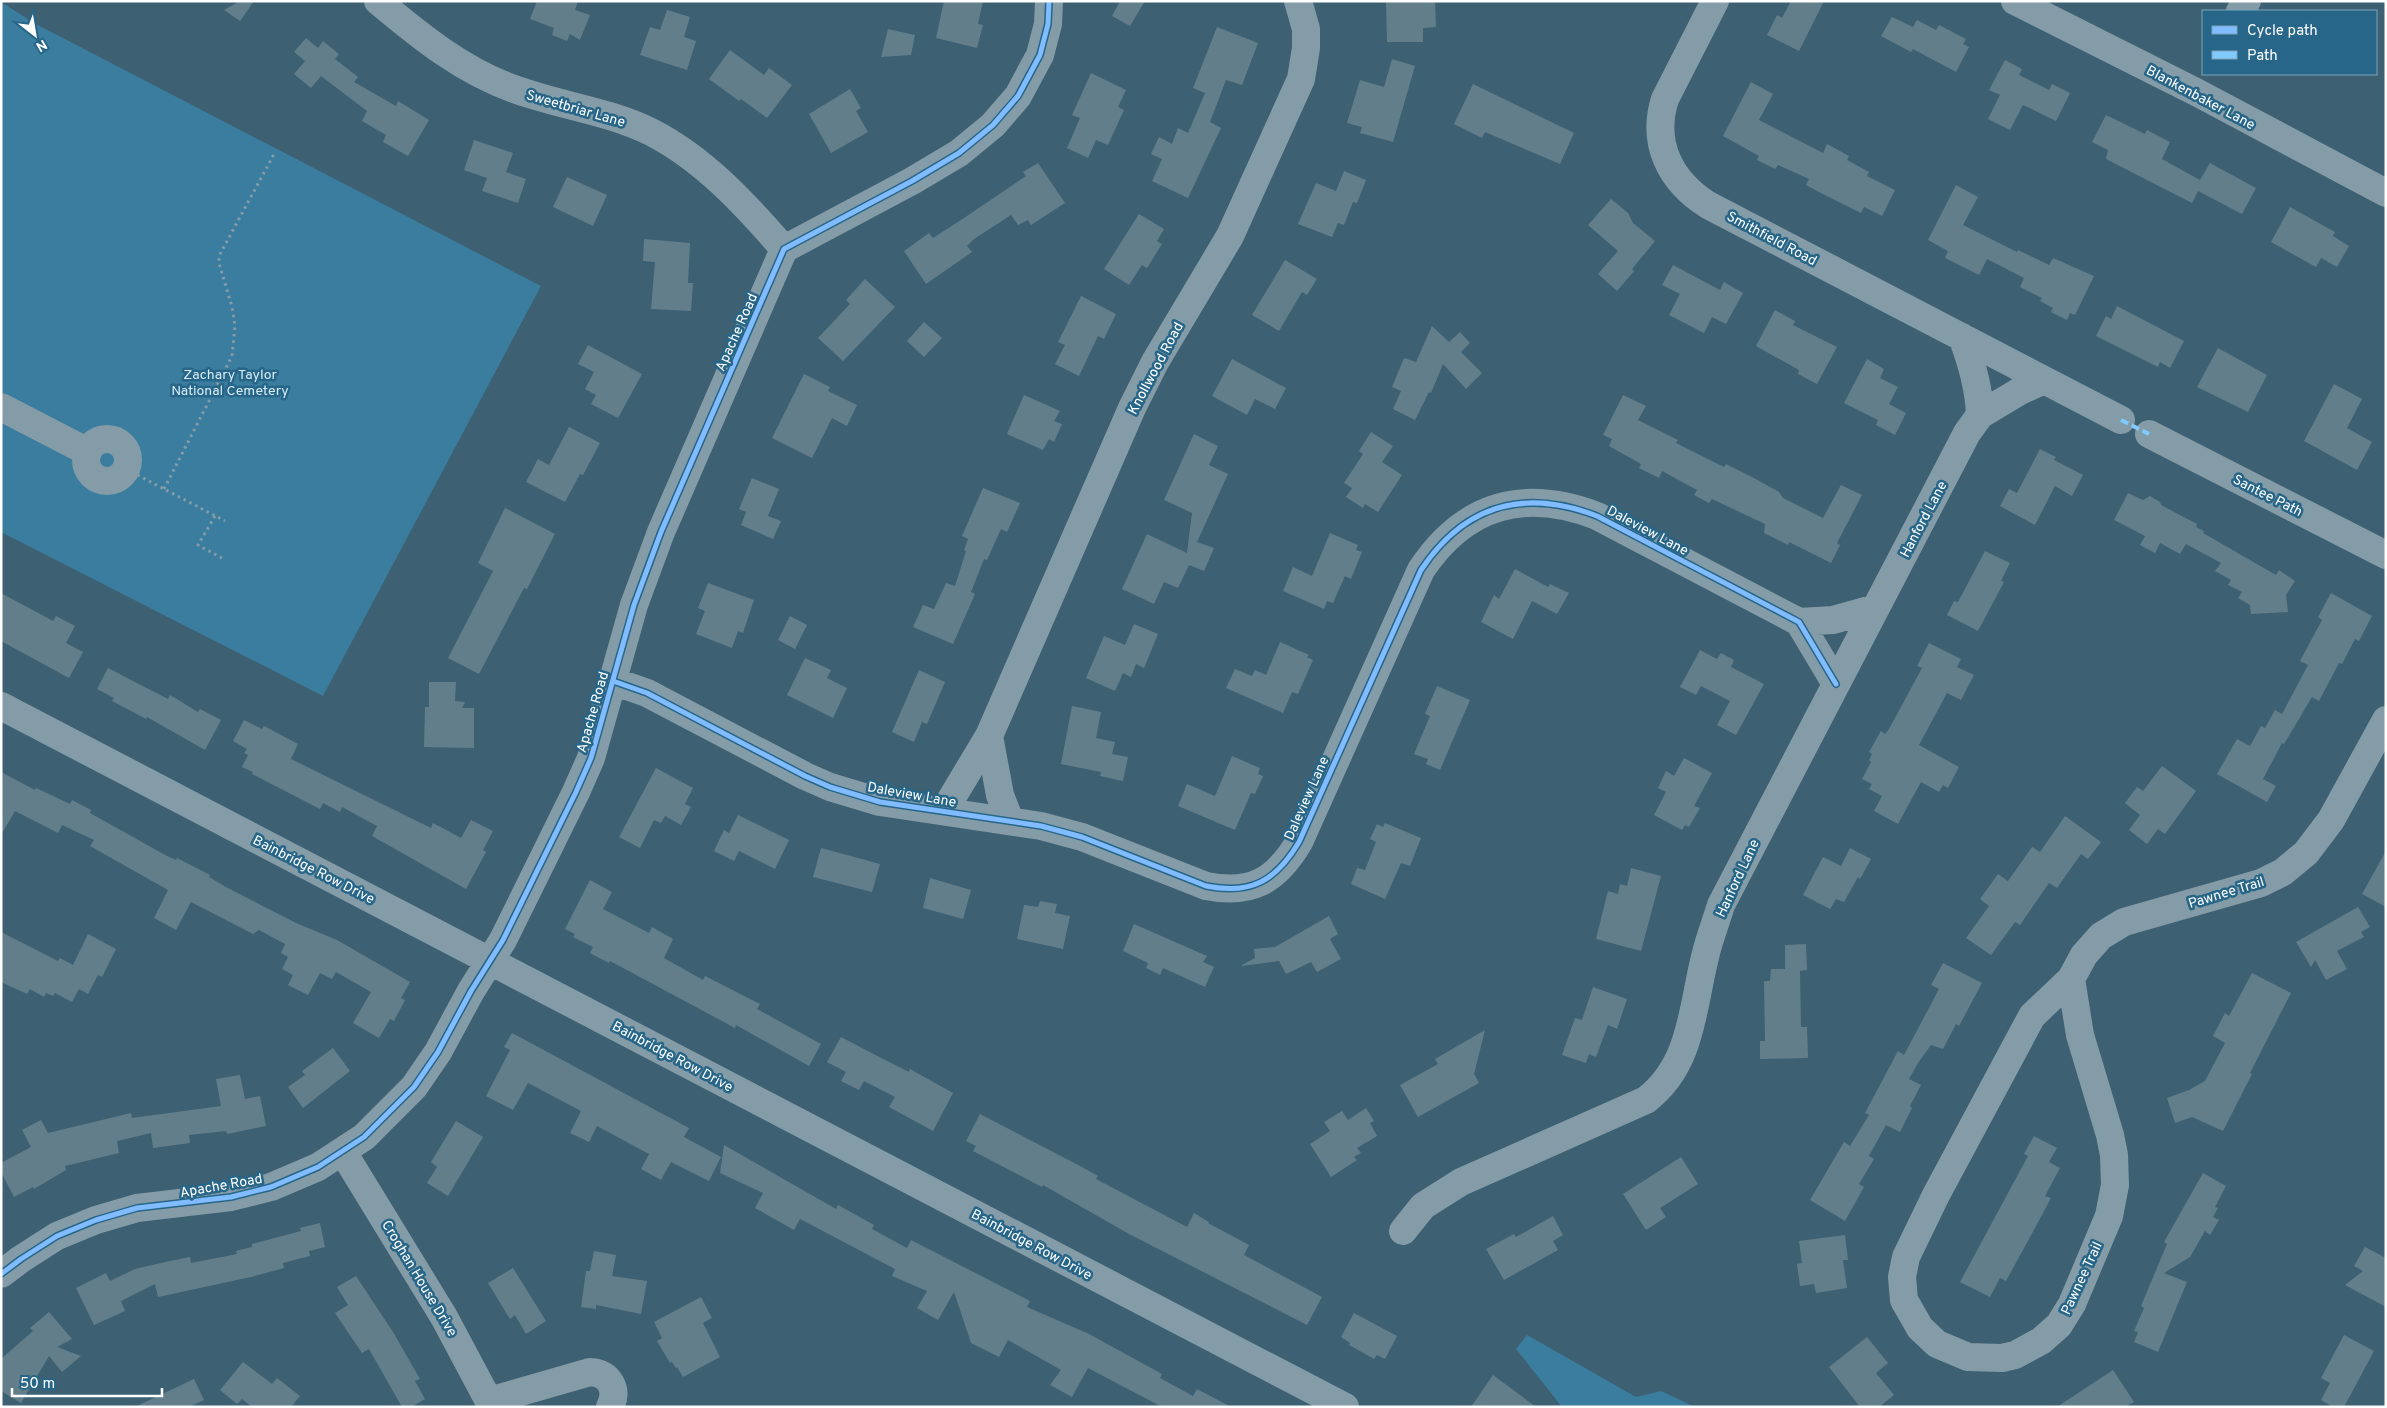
<svg xmlns="http://www.w3.org/2000/svg" width="2387" height="1408" font-family="Overpass,sans-serif">
  <style>
    .green { fill: #3b7d9e }
    .building { fill: #637e8b }
    .lines { fill: none; stroke-linecap: round; stroke-linejoin: round }
    .path { stroke: #849ca7; stroke-width: 3; stroke-dasharray: 2.5 4; stroke-linecap: butt }
    .minor { stroke: #849ca7; stroke-width: 28 }
    .quiet { stroke: #80caff; stroke-width: 4; stroke-dasharray: 8 4; stroke-linecap: butt }
    .cycleway-casing { stroke: #276688; stroke-width: 8 }
    .cycleway { stroke: #80bcff; stroke-width: 5 }
    .labels { text-anchor: middle; stroke-width: 5; stroke-linejoin: round; paint-order: stroke }
    .street-label { font-size: 14px; fill: #fff; stroke: #276688 }
    .park-label { font-size: 14px; fill: #d7ecf7; stroke: #276688 }
  </style>
  <rect width="100%" height="100%" fill="#3d6072"/>
  <path class="green" d="M1,2l35,22 505,262 -218,410 -322,-164z
    M1527,1335l109,62 25,-6 34,16h-133l-46,-58z"/>
  <path class="building" d="M240,1h14l-14,20 -16,-11z
    M537,1h41l-3,9 15,5 -10,25 -10,-6 -3,7 -15,-6 2,-7 -24,-9z
    M944,1h39l-5,23 5,1 -6,23 -41,-10z
    M1120,1h25l-15,25 -18,-10z
    M1386,1h49l1,26 -13,1v14h-36z
    M1791,1h33l-25,50 -32,-16 10,-20 5,3z
    M667,10l23,7 -6,20 12,4 -9,29 -47,-15 10,-28 10,3z
    M1892,17l21,10 4,-7 19,10 3,-5 27,14 -3,5 6,3 -13,25 -43,-23 -2,3 -30,-16z
    M1217,27l41,16 -16,42 -16,-5 -16,42 11,6 -33,70 -36,-17 10,-22 -11,-5 8,-17 13,7 6,-16 10,5 17,-40 -12,-5z
    M888,29l27,6 -4,20 -30,2z
    M306,38l12,10 5,-7 16,13 -4,5 23,18 -4,5 42,24 2,-5 31,19 -21,36 -25,-14 3,-7 -24,-14 5,-10 -46,-35 -10,12 -17,-14 11,-13 -11,-9z
    M730,50l34,25 5,-7 23,17 -25,33 -26,-19 -2,2 -30,-22z
    M1392,59l23,7 -22,76 -33,-9 2,-6 -15,-4 13,-43 24,7z
    M2005,60l17,9 -3,6 30,15 3,-6 18,9 -14,28 -33,-16 -13,25 -22,-11 12,-24 -11,-5z
    M1091,73l35,17 -8,17 6,3 -16,35 -12,-5 -8,18 -21,-10 13,-30 -8,-3z
    M1751,82l22,12 -14,26 64,33 4,-9 22,12 -2,4 22,12 -2,4 28,14 -13,26 -18,-9 -3,6 -40,-20 -15,-8 3,-6 -31,-14 -3,4 -18,-9 2,-4 -36,-20z
    M1473,84l101,49 -14,31 -75,-32 -3,6 -28,-14z
    M850,89l11,19 -5,3 12,21 -37,21 -22,-39z
    M2106,115l39,19 2,-4 23,12 -8,17 38,21 10,-17 46,25 -14,26 -44,-23 -6,12 -86,-44 2,-9 -16,-8z
    M474,140l39,13 -7,19 20,7 -8,24 -36,-12 5,-13 -23,-8z
    M1038,163l27,40 -34,22 -3,-5 -10,5 -7,-10 -37,24 -7,7 5,6 -46,32 -22,-33 25,-18 4,5 28,-18 65,-44 -3,-4z
    M1344,171l22,9 -9,23 -4,-1 -9,23 -6,-2 -6,14 -34,-13 18,-41 20,8z
    M567,177l40,18 -14,31 -40,-19z
    M1956,185l22,12 -15,28 54,27 1,-2 31,15 4,-7 41,18 -19,39 -5,-2 -3,7 -16,-8 2,-4 -13,-7 2,-3 -22,-11 4,-9 -37,-19 -8,16 -34,-17 3,-7 -20,-11z
    M1611,199l17,14 5,10 22,18 -23,28 2,2 -17,20 -19,-17 20,-23 -30,-26z
    M2290,207l45,25 -2,4 16,10 -12,21 -16,-9 -5,9 -45,-25z
    M1139,214l25,15 -7,12 5,3 -15,24 -5,-3 -13,20 -25,-16z
    M644,239l46,4 -2,40h5l-2,28 -40,-2 4,-47 -12,-1z
    M1285,260l32,19 -10,16 -5,-3 -23,39 -27,-16z
    M1673,265l47,25 4,-8 19,11 -17,31 -14,-7 -8,16 -35,-18 11,-21 -18,-9z
    M865,279l30,28 -52,54 -25,-23 32,-34 -4,-4z
    M1081,296l35,18 -12,25 -6,-3 -19,40 -24,-12 10,-19 -7,-3z
    M2117,306l67,35 -14,27 -10,-6 -2,5 -62,-31 10,-20 5,3z
    M1775,310l20,11 -2,4 44,22 -20,37 -19,-10 1,-4 -43,-24z
    M924,322l18,16 -18,19 -17,-16z
    M1432,326l17,16 11,-10 10,11 -9,9 21,21 -16,16 -23,-25 -12,29 -2,-1 -14,28 -22,-11 8,-18 -9,-4 12,-29 12,4z
    M588,345l54,29 -24,44 -27,-14 5,-9 -11,-6 9,-17 -16,-8z
    M2218,348l49,27 -19,37 -51,-25z
    M1232,359l54,29 -11,21 -20,-10 -8,16 -35,-19z
    M1867,359l17,10 -4,9 18,9 -9,17 17,9 -11,22 -19,-10 2,-5 -34,-17z
    M804,374l26,13 -2,4 29,14 -10,21 -15,-8 -20,40 -40,-20z
    M2334,384l28,15 -15,29 25,14 -15,28 -53,-29z
    M1024,395l36,16 -6,10 8,3 -8,18 -5,-3 -6,11 -36,-16z
    M1623,395l23,11 -8,14 40,20 -2,3 48,24 2,-3 26,13 27,15 4,6 40,20 18,-33 21,10 -25,48 3,2 -9,18 -42,-21 -1,3 -24,-12 1,-9 -53,-25 -3,4 -15,-8 3,-5 -35,-19 -3,7 -20,-10 2,-4 -32,-18 3,-7 -9,-4z
    M569,427l31,16 -17,32 -3,-1 -15,28 -39,-20 12,-23 11,6z
    M1371,432l22,14 -11,16 20,13 -24,37 -13,-8 -2,4 -17,-11 6,-9 -8,-5 19,-29 -4,-3z
    M1194,434l24,12 -9,19 19,9 -31,68 17,6 -10,23 -15,-6 -11,23 -14,-6 -10,22 -32,-15 25,-55 40,19 5,-40 -28,-13z
    M2040,449l16,8 -2,3 29,15 -11,21 -17,-10 -20,39 -35,-19 9,-17 8,4z
    M752,478l27,11 -11,27 13,5 -8,18 -32,-14 5,-13 -7,-3z
    M983,488l37,15 -13,29 -6,-3 -14,31 -3,-1 -13,33 4,2 -22,50 -40,-17 10,-22 11,4 12,-26 9,3 11,-35 -2,-1 4,-11 -6,-3z
    M2128,493l15,7 7,-4 10,6 1,3 36,19 -1,3 8,4 -1,2 73,42 3,-5 16,11 -9,14 2,17 -37,2 -1,-9 -12,-7 4,-6 -14,-7 3,-5 -16,-9 6,-8 -35,-19 -6,10 -20,-11 -5,10 -15,-8 5,-9 -31,-16z
    M505,508l50,26 -28,55 -3,-1 -45,86 -31,-16 45,-87 -15,-8z
    M1330,533l28,12 -2,5 6,2 -11,27 -6,-3 -12,27 -6,-2 -3,8 -41,-18 10,-24 19,9z
    M1985,551l25,12 -9,18 3,1 -26,49 -31,-16 7,-14 4,1z
    M1515,569l33,18 2,-3 19,9 -12,21 -25,-13 -19,38 -32,-17 13,-27 5,4z
    M708,583l46,17 -11,33 -5,-2 -6,17 -36,-14 9,-23 -7,-3z
    M1,593l52,28 3,-5 19,10 -9,17 17,9 -14,26 -68,-37z
    M2331,593l41,23 -13,25 -4,-2 -13,25 -3,-1 -20,38 -7,-4 -28,47 -2,-1 -19,36 13,7 -9,16 -50,-28 20,-35 13,7 11,-20 4,2 10,-18 7,4 26,-49 -8,-4 22,-41 -4,-3z
    M790,616l17,9 -12,24 -17,-9z
    M1134,624l24,10 -14,34 -8,-4 -5,13 -8,-4 -8,18 -29,-13 18,-42 21,9z
    M1280,642l29,13 -2,2 6,3 -15,34 -6,-2 -9,21 -57,-25 9,-19 17,7 3,-6 11,5z
    M1929,643l32,16 -4,8 17,8 -13,25 -14,-7 -28,52 40,22 -11,21 -5,-3 -4,7 -18,-10 -23,42 -24,-13 8,-15 -13,-7 3,-5 -10,-5 9,-17 -2,-2 3,-6 -3,-2 12,-21 4,3 4,-5 33,-61 -5,-2z
    M1700,650l17,9 4,-6 13,7 -3,7 33,17 -28,51 -19,-10 13,-24 -29,-15 -5,9 -16,-8z
    M805,658l26,12 -4,8 20,10 -14,30 -46,-23z
    M108,668l60,31 2,-4 28,17 2,-3 21,11 -16,30 -58,-33 -1,2 -34,-18 2,-3 -17,-9z
    M919,670l26,12 -18,42 -5,-2 -8,20 -22,-10z
    M429,682h27l-1,19 10,1 -3,6h12v40l-50,-1 1,-40h4z
    M1437,686l33,14 -30,70 -14,-6 2,-5 -14,-5 16,-38 -5,-2z
    M1072,706l29,6 -5,26 19,4 -3,12 16,3 -5,24 -23,-5 1,-4 -40,-8z
    M244,720l18,9 2,-3 34,18 -7,15 140,69 2,-5 28,15 10,-18 22,11 -10,19 3,2 -20,37 -94,-53 5,-10 -35,-19 -2,5 -17,-9 -3,6 -68,-35 1,-2 -11,-5 6,-12 -4,-2 3,-4 -14,-8z
    M1232,756l28,12 -2,6 5,2 -8,18 -4,-1 -16,37 -57,-24 9,-22 28,12z
    M1684,758l28,15 -18,33 6,2 -11,19 -4,-2 -3,5 -28,-15 12,-23 -8,-4 8,-17 8,5z
    M2162,766l34,25 -31,43 -7,-5 -11,15 -18,-14 11,-15 -15,-12 12,-16 6,4z
    M656,768l37,20 -8,16 6,3 -10,18 -16,-9 -4,7 -7,-3 -14,28 -21,-11z
    M1,772l34,18 1,-2 34,16 2,-4 19,10 -1,3 77,43 9,4 1,-2 33,17 -1,2 17,10 70,36 41,17 73,42 -9,16 4,2 -11,21 -4,-2 -11,19 -26,-15 18,-31 -35,-20 -4,7 -12,-6 -12,22 -20,-10 5,-10 -11,-6 6,-12 -7,-4 4,-9 -26,-14 -6,4 -62,-32 -15,28 -22,-12 14,-28 -78,-44 4,-6 -32,-15 -4,8 -43,-22 -14,24z
    M738,815l51,25 -14,29 -36,-18 -5,10 -20,-10 10,-21 5,3z
    M2065,816l36,26 -13,17 -7,-5 -24,34 -8,-5 -29,42 -5,-3 -24,33 -25,-17 23,-32 -9,-7 18,-25 10,7 24,-34 8,5z
    M1385,823l36,15 -11,28 -9,-3 -16,36 -34,-15 6,-16 8,2 11,-28 -6,-3 7,-15 6,3z
    M821,848l59,16 -8,28 -59,-15z
    M1850,848l21,11 -11,20 -2,-2 -14,25 -8,-3 -6,10 -27,-14 20,-38 18,9z
    M2386,851v56l-24,-13z
    M1631,868l30,8 -20,75 -45,-12 12,-48 10,3 2,-10 7,2z
    M930,878l41,12 -8,29 -40,-11z
    M590,880l22,12 -9,17 46,24 3,-6 21,12 -9,19 39,22 2,-4 55,28 -3,5 64,35 -12,22 -73,-41 -1,3 -125,-67 -1,2 -19,-10 3,-6 -20,-10 2,-3 -10,-5z
    M1040,901l17,3 -2,9 15,3 -7,33 -46,-10 7,-34 14,2z
    M2358,907l12,20 -9,5 3,5 -27,14 10,18 -21,11 -11,-20 -4,7 -15,-25z
    M1329,916l9,18 -8,5 11,20 -24,13 -6,-10 -25,12 -7,-13 -37,5v-1l13,-7 -1,-9 21,-2z
    M1134,924l73,32 -4,6 11,5 -9,20 -42,-19 -3,7 -14,-7 2,-5 -25,-12z
    M1,932l57,29 2,-3 13,7 15,-31 28,15 -14,28 -4,-2 -10,19 -9,-5 -7,13 -17,-9 -2,3 -7,-3 -2,4 -14,-8 -3,5 -26,-12z
    M1806,944l1,26 -7,1 1,56h6l1,31 -48,1v-18h5l-1,-60h6l1,-12h14v-24z
    M1943,963l39,20 -23,43 -3,-2 -13,25 -12,-4 -13,18 -9,16 12,6 -11,21 2,2 -12,24 -14,-7 -17,31 5,3 -15,25 5,3 -19,34 -35,-21 34,-58 6,4 19,-31 -4,-2 33,-62 6,4 35,-66 -8,-4z
    M2252,973l39,20 -41,80 2,1 -29,57 -31,-14 -17,6 -8,-25 22,-8 16,-9 20,-38 -12,-7 12,-23 4,3z
    M1593,987l34,12 -10,30 -9,-4 -12,32 -7,-3 -3,9 -24,-8 13,-37 7,2z
    M1485,1030l-11,44 5,9 -61,34 -18,-32 38,-21 -3,-5z
    M512,1033l177,95 -5,9 37,20 -12,24 -38,-19 -10,18 -20,-11 8,-15 -52,-28 -8,16 -19,-9 11,-22 -53,-28 -15,27 -27,-14 24,-46 -6,-3z
    M841,1037l44,23 24,12 1,-3 43,24 -20,38 -44,-24 6,-10 -31,-16 -5,9 -18,-9 5,-9 -19,-10z
    M333,1048l17,23 -47,37 -15,-21 17,-12 -3,-4z
    M240,1075l5,24 15,-3 6,30 -39,8 -1,-3 -37,4 1,8 -37,5 -2,-15 -34,8 2,12 -54,13 1,4 -32,19 -1,-2 -19,10 -13,-25v-9l30,-16 -9,-17 19,-10 7,13 83,-20 1,5 89,-12 -5,-27z
    M1366,1108l8,13 -4,2 7,13 -20,12 4,5 -7,4 3,3 -26,17 -21,-33 20,-13 -6,-9 18,-11 6,9z
    M980,1114l102,53 16,9 -2,3 91,48 7,-14 15,9 -1,1 41,22 -5,10 78,42 -15,28 -178,-91 -86,-49 -1,2 -69,-36 3,-5 -10,-5z
    M456,1121l27,16 -35,59 -21,-13 10,-16 -6,-5z
    M2034,1136l23,12 -8,14 11,6 -15,28 6,2 -9,17 -36,66 -6,-3 -10,19 -30,-15 68,-126 -4,-2z
    M724,1145l112,64 2,-4 36,20 -2,4 35,19 4,-8 119,61 -3,6 62,27 73,40 -2,4 33,18 4,-7 34,18h-69l-74,-39 -16,29 -22,-12 11,-15 -53,-30 -9,17 -28,-14 -17,-51 -16,28 -21,-12 10,-17 -35,-15 3,-7 -95,-50 -6,11 -39,-22 8,-15 -43,-20z
    M1681,1157l17,27 -38,24 6,9 -20,13 -23,-36z
    M2203,1173l23,13 -11,21 3,1 -5,9 6,3 -9,15 -5,-4 -15,26 -26,16 23,9 -29,70 -24,-10 4,-10 -4,-1 10,-23 -3,-2 26,-62 -3,-2z
    M1553,1216l10,19 -10,6 5,9 -54,30 -18,-31 28,-15 2,3z
    M320,1223l5,24 -16,4 1,5 -27,7 1,5 -33,9 -93,20 -3,-13 -34,17 4,10 -31,14 -18,-37 30,-15 4,8 25,-12 35,-8 20,-4 1,6 46,-9 -1,-3 16,-4v-3l49,-13 -1,-3z
    M1845,1235l3,25h-5l4,28 -31,5 -2,-9 -14,2 -3,-22 5,-1 -3,-22z
    M2365,1247l21,11v49l-41,-22 18,-14 -9,-5z
    M594,1251l22,4 -4,21 35,5 -6,33 -45,-9v4l-15,-2 5,-36h4z
    M513,1268l33,53 -20,13 -11,-19 -5,4 -22,-36z
    M356,1276l37,56 27,47 -5,2 10,18 -14,8h-9l-33,-58 -7,4 -27,-40 13,-8 -11,-18z
    M701,1297l11,21 -9,5 17,34 -37,20 -6,-10 -1,1 -4,-6 -2,1 -13,-22 5,-3 -8,-16z
    M49,1312l23,27 -15,8 24,9 -19,16 -13,-16 -28,47 -20,-12v-32l32,-28 -3,-3z
    M1354,1313l43,23 -12,23 -8,-4 -3,4 -25,-14 1,-2 -9,-6z
    M2344,1335l30,16 -30,56h-11l-12,-7 9,-17 -9,-5z
    M1867,1337l21,26 -12,10 18,22 -15,12h-19l-31,-40z
    M243,1362l29,22 5,-6 23,18 -9,11h-39l-10,-8 -5,5 -17,-14z
    M2113,1370l21,32 -9,5h-68z
    M1493,1375l23,17 20,15h-65z
    M194,1379l10,21 -15,7h-54z"/>
  <g class="lines">
    <path class="path" d="M126,469l99,52
      M164,489l68,-133 3,-30 -3,-19 -13,-44v-7l55,-102
      M215,516l-17,29 24,13"/>
    <path class="minor" d="M378,1c43,36 86,71 139,89 45,16 91,21 134,42 53,27 95,73 133,117
      M1715,1l-50,98c-14,44 5,82 43,106l413,215
      M2015,1l181,91 190,101
      M2240,11l7,-10
      M1962,337c10,26 17,50 18,78
      M1,407l87,45
      M2149,434l237,121
      M86 460a21 21 0 1 1 42 0a21 21 0 1 1-42 0Z
      M1799,622l34,-2 43,-12
      M613,681l34,12 158,83 25,11 50,15 161,24 41,11 124,49c45,9 70,-5 93,-44l122,-272c44,-66 103,-82 176,-54l202,106 37,62
      M1,706l1344,701
      M989,736l11,59 10,26
      M944,811l45,-75 143,-328 23,-46 75,-126 71,-157 5,-31v-19l-8,-28
      M2071,979l9,56 30,100 4,20 1,30 -6,31 -37,88 -13,21 -18,16 -26,14 -13,3 -34,-1 -31,-13 -17,-16 -16,-28 -2,-23 4,-20 30,-62 96,-179 39,-37 13,-24 17,-19 23,-14 137,-39 22,-11 23,-19 25,-33 55,-100
      M343,1152l101,165 48,90
      M1403,1231l20,-25 38,-24 185,-82c46,-35 46,-91 59,-143 4,-18 11,-35 16,-52l246,-472 13,-18 40,-24 24,-11
      M1,1274l20,-15 36,-23 39,-16 41,-12 94,-11 40,-10 47,-20 46,-30 50,-50 24,-35 33,-61 32,-51 73,-148 15,-34 43,-153 27,-73 123,-283 128,-68 47,-28 34,-28 25,-29 22,-41 8,-31 1,-23
      M489,1401l101,-29c19,1 29,17 20,35"/>
    <path class="quiet" d="M2121,420l28,14"/>
    <g class="cycleway-casing">
      <path id="cycleway" d="M613,681l34,12 158,83 25,11 50,15 161,24 41,11 124,49c45,9 70,-5 93,-44l122,-272c44,-66 103,-82 176,-54l202,106 37,62
        M1,1274l20,-15 36,-23 39,-16 41,-12 94,-11 40,-10 47,-20 46,-30 50,-50 24,-35 33,-61 32,-51 73,-148 15,-34 43,-153 27,-73 123,-283 128,-68 47,-28 34,-28 25,-29 22,-41 8,-31 1,-23"/>
    </g>
    <use href="#cycleway" class="cycleway"/>
  </g>
  <g class="labels">
    <g class="street-label">
      <text transform="translate(2201 97) rotate(28)" y="5">Blankenbaker Lane</text>
      <text transform="translate(576 108) rotate(16)" y="5">Sweetbriar Lane</text>
      <text transform="translate(1772 238) rotate(28)" y="5">Smithfield Road</text>
      <text transform="translate(736 332) rotate(-66)" y="5">Apache Road</text>
      <text transform="translate(1155 368) rotate(-62)" y="5">Knollwood Road</text>
      <text transform="translate(2268 495) rotate(27)" y="5">Santee Path</text>
      <text transform="translate(1923 519) rotate(-62)" y="5">Hanford Lane</text>
      <text transform="translate(1648 530) rotate(28)" y="5">Daleview Lane</text>
      <text transform="translate(592 712) rotate(-74)" y="5">Apache Road</text>
      <text transform="translate(912 794) rotate(10)" y="5">Daleview Lane</text>
      <text transform="translate(1306 798) rotate(-66)" y="5">Daleview Lane</text>
      <text transform="translate(314 869) rotate(27)" y="5">Bainbridge Row Drive</text>
      <text transform="translate(1737 878) rotate(-65)" y="5">Hanford Lane</text>
      <text transform="translate(2226 892) rotate(-17)" y="5">Pawnee Trail</text>
      <text transform="translate(673 1056) rotate(28)" y="5">Bainbridge Row Drive</text>
      <text transform="translate(221 1185) rotate(-10)" y="5">Apache Road</text>
      <text transform="translate(1032 1244) rotate(28)" y="5">Bainbridge Row Drive</text>
      <text transform="translate(420 1278) rotate(59)" y="5">Croghan House Drive</text>
      <text transform="translate(2081 1278) rotate(-65)" y="5">Pawnee Trail</text>
    </g>
    <g class="park-label">
      <text x="230" y="379">Zachary Taylor<tspan x="230" dy="16">National Cemetery</tspan></text>
    </g>
  </g>
  <rect width="2387" height="1408" fill="none" stroke="#ffffff" stroke-width="5"/>
  <rect x="2202" y="10" width="175" height="65" fill="#276688" stroke="#7da3b8"/>
  <rect x="2212" y="26" width="25" height="8" fill="#80bcff" stroke="#7da3b8"/>
  <text x="2247" y="35" font-size="15" fill="#ffffff">Cycle path</text>
  <rect x="2212" y="51" width="25" height="8" fill="#80caff" stroke="#7da3b8"/>
  <text x="2247" y="60" font-size="15" fill="#ffffff">Path</text>
  <g transform="translate(35 35) rotate(149)" stroke="#276688" stroke-width="4" paint-order="stroke">
  <path d="M0-4L9 19L0 12L-9 19Z" fill="#ffffff"/>
  <text y="-8" font-size="14" font-weight="bold" text-anchor="middle" fill="#ffffff">N</text>
  </g>
  <path d="M12 1388v8h150v-8" fill="none" stroke="#ffffff" stroke-width="2.5"/>
  <text x="20" y="1388" font-size="15" fill="#ffffff" stroke="#276688" stroke-width="4" paint-order="stroke">50 m</text>
</svg>
